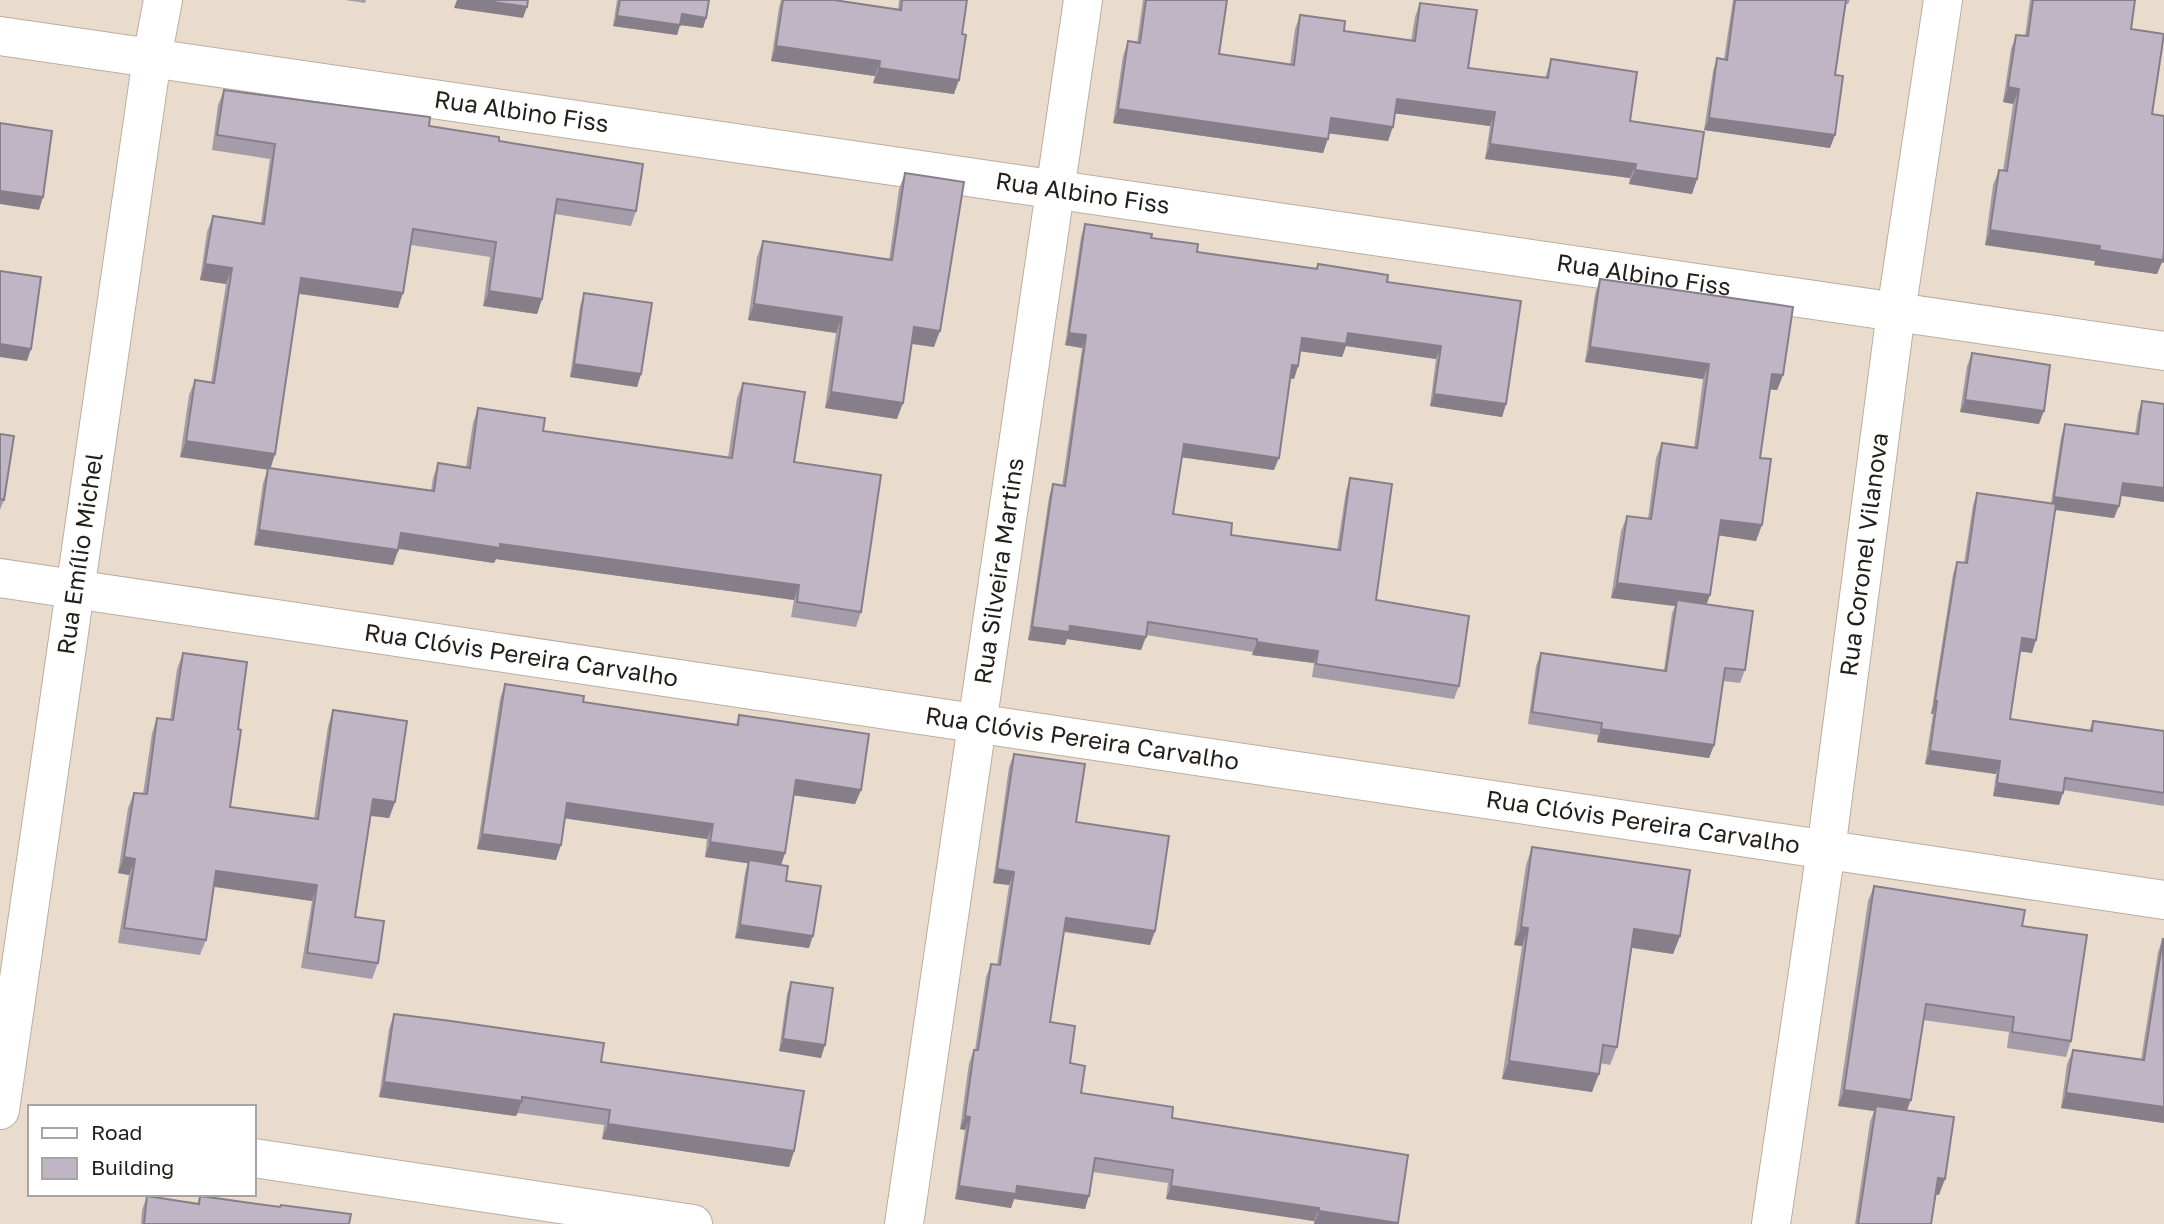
<svg xmlns="http://www.w3.org/2000/svg" width="2164" height="1224" font-family="'Golos Text',sans-serif">
  <style>
    .lines { fill: none; stroke-linecap: round; stroke-linejoin: round }
    .minor-casing { stroke: #bbada0; stroke-width: 40 }
    .minor { stroke: #fff; stroke-width: 38 }
    .wall { fill: #a59ca9 }
    .shaded-wall { fill: #867f8a }
    .building { fill: #c0b5c5; stroke: #867f8a; stroke-width: 2 }
    .labels { text-anchor: middle; stroke-width: 6; stroke-linejoin: round; paint-order: stroke }
    .street-label { font-size: 24px; fill: #231e18; stroke: #fff }
  </style>
  <rect width="100%" height="100%" fill="#eadccd"/>
  <g class="lines">
    <g class="minor-casing">
      <g id="minor">
        <path id="s1" d="M0,36l2164,315"/>
        <path id="s2" d="M0,578l2164,322"/>
        <path id="s3" d="M0,1110l152,-1052 11,-58"/>
        <path d="M254,1158l439,66"/>
        <path id="s4" d="M904,1224l179,-1224"/>
        <path id="s5" d="M1771,1224l55,-374 70,-538 47,-312"/>
      </g>
    </g>
    <use href="#minor" class="minor"/>
  </g>
  <path class="wall" d="M345,0h21l-1,3z
    M617,0h92l-3,18 -3,10 -23,-3 -3,10 -64,-9z
    M781,0l117,10 1,-10h68l-13,94 -81,-11 2,-7 -104,-15 8,-53z
    M1143,0h84l-8,54 71,11 5,-36 5,-14 44,16 67,10 4,-24 5,-14 48,65 77,10 6,-19 79,62 67,58 -5,15 -63,-10 1,-6 -145,-19 5,-33 -95,-13 -7,28 -59,-8 -6,20 -210,-30 10,-67 5,-15 9,2z
    M1733,0h117l-2,4h-2l-11,71 -5,73 -126,-18 9,-59 4,-13 7,1z
    M2030,0h105l-4,29 21,85 12,2v147l-2,-1 -5,12 -63,-9 1,-4 -110,-16 8,-60 6,-15 4,1 10,-67 -10,-2 8,-53 5,-14 9,1z
    M224,90l205,36 70,15 137,70 -5,15 -76,-12 -13,85 -5,15 -54,-8 7,-49 -79,-12 -13,63 -99,-14 -24,160 -5,14 161,23 2,-13 5,-15 28,4 7,-44 5,-15 65,23 185,27 9,-60 6,-15 51,79 67,150 -5,15 -65,-10 3,-17 -298,-41 -2,4 -95,-14 -6,16 -139,-20 9,-62 5,-14 -88,-12 9,-62 6,-15 16,2 15,-98 -26,-4 7,-48 6,-16 48,7 9,-64 -58,-9 6,-45z
    M905,173l29,174 -23,-3 -14,75 -72,-11 11,-75 -88,-13 9,-63 6,-16 126,19 10,-71z
    M1085,224l112,28 119,16 2,-4 69,18 119,122 -4,13 -72,-11 6,-47 -90,-13 -4,11 -42,-6 -2,15 -4,13 -3,-1 -17,92 -92,-13 -9,57 58,21 106,15 9,-59 4,-13 26,122 83,86 -5,13 -142,-22 2,-14 -62,-8 1,-3 -107,-17 -5,15 -74,-11 -2,6 -37,-5 21,-143 4,-13 9,2 20,-138 -17,-3 16,-108z
    M1600,279l183,96 -6,15 -8,-1 -9,69 -4,83 -37,-6 -9,60 -4,9 39,66 -5,13 -17,-2 -9,64 -5,13 -112,-16 1,-7 -70,-11 8,-58 5,-13 123,17 8,-57 3,-7 -64,-8 10,-67 6,-15 21,3 8,-61 6,-15 32,5 9,-69 -118,-17 10,-68z
    M584,293l57,81 -4,13 -67,-10 10,-71z
    M1972,353l67,71 -79,-12 7,-46z
    M2142,401l22,3v98l-43,-6 -7,22 -59,-8 -23,143 -12,-2 -10,68 79,12 4,-10 71,10v75l-101,-16 -4,15 -66,-9 3,-22 -71,-10 8,-50h-2l22,-140 4,-12 7,1 9,-58 4,-12 74,10 10,-66 4,-13 70,10 3,-21z
    M0,434l4,66 -4,10z
    M183,653l55,76 -8,78 84,12 14,-93 5,-16 62,92 -6,16 -19,-2 -15,101 23,46 -6,16 -71,-11 11,-67 -98,-14 -8,53 -6,15 -82,-12 11,-68 -11,-2 10,-65 6,-15 9,1 9,-61 5,-15 13,2 7,-51z
    M505,684l78,18 153,23 3,-10 122,75 -6,14 -61,-9 -9,58 -4,12 28,83 -74,-10 10,-65 3,-10 -43,-6 2,-18 -142,-21 -9,42 -79,-11 23,-150z
    M1014,754l62,68 79,109 -5,14 -86,-13 -14,90 20,41 11,30 91,25 226,105 -1,1h-83v-3l-148,-22 2,-16 -75,-11 -8,37 -71,-10 -3,9 -56,-9 10,-69 -5,-1 9,-66 5,-13h1l11,-73 5,-13 6,1 12,-80 -16,-2 16,-116z
    M1532,847l148,89 -7,18 -41,-6 -15,99 -7,18 -10,-2 -8,29 -90,-13 20,-133 -8,-1 12,-80z
    M1874,886l148,40 49,115 -5,16 -59,-9 2,-16 -86,-12 -16,90 32,85 -3,-1 -5,30h-76l15,-102 4,-11 -36,-5 30,-205z
    M2163,938l1,185 -103,-15 6,-44 6,-14 68,10 17,-108z
    M791,982l30,76 -42,-7 8,-57z
    M394,1014l207,48 193,89 -5,16 -187,-28 2,-14 -86,-12 -2,3 -137,-19 10,-68z
    M147,1196l50,8 3,-8 149,28h-208l1,-14z"/>
  <path class="shaded-wall" d="M457,0h24l46,7 -4,11 -69,-10z
    M682,14l24,4 -3,10 -23,-3 -3,10 -64,-9 4,-10z
    M776,46l104,15 -5,15 -104,-15z
    M879,68l80,12 -5,14 -81,-11z
    M2008,87l11,2 -6,15 -10,-2z
    M1397,99l98,13 -5,14 -98,-13z
    M1118,109l210,30 -5,14 -210,-30z
    M1331,118l62,9 -5,14 -62,-8z
    M1709,118l126,17 -5,13 -126,-18z
    M1490,144l146,20 -6,14 -145,-19z
    M1635,170l62,9 -5,15 -63,-10z
    M0,191l43,6 -4,13 -39,-6z
    M1990,230l110,16 -5,15 -110,-16z
    M2164,248v15l-2,-1 -5,12 -63,-9 5,-15z
    M205,264l27,4 -6,16 -26,-4z
    M301,278l102,15 -5,15 -102,-15z
    M489,291l53,8 -5,15 -54,-8z
    M754,304l88,13 -6,16 -88,-13z
    M914,327l26,4 -6,16 -26,-4z
    M1069,333l17,2 -4,13 -17,-3z
    M1348,333l93,13 -5,13 -90,-13 -4,11 -44,-6 4,-13z
    M0,344l31,5 -4,12 -27,-4z
    M1590,347l119,17 -6,15 -118,-17z
    M574,364l67,10 -4,13 -67,-10z
    M1292,365l6,1 -4,13 -6,-1z
    M1772,374l11,1 -6,15 -11,-1z
    M831,392l72,11 -6,16 -72,-11z
    M1434,394l72,10 -4,13 -72,-11z
    M1965,400l79,11 -5,13 -79,-12z
    M186,441l89,13 -5,16 -90,-13z
    M1184,444l95,14 -5,12 -95,-13z
    M2123,483l41,5v14l-46,-7z
    M2054,497l65,9 -5,12 -64,-9z
    M1721,520l41,5 -6,16 -40,-6z
    M259,530l139,20 -5,15 -139,-20z
    M401,533l99,11 299,41 -5,15 -298,-41 -2,4 -99,-15z
    M1617,583l93,12 -6,16 -27,-11 -2,6 -64,-8z
    M1070,626l76,11 -5,13 -74,-11 -2,6 -37,-5 4,-13z
    M2022,638l14,2 -4,13 -15,-2z
    M1257,642l61,9 -4,12 -62,-8z
    M1935,701h2l-4,13h-2z
    M1601,729l113,16 -5,13 -112,-16z
    M1930,751l70,10 -4,13 -71,-10z
    M796,780l65,10 -6,14 -64,-9z
    M1997,783l66,10 -4,12 -66,-9z
    M373,799l22,3 -6,16 -22,-3z
    M567,803l146,21 -6,15 -145,-21z
    M482,834l79,11 -5,15 -79,-11z
    M710,842l75,11 -5,15 -75,-11z
    M124,857l11,2 -6,16 -11,-2z
    M997,869l17,3 -5,13 -16,-2z
    M216,871l101,14 -5,16 -102,-15z
    M1066,918l89,13 -5,14 -88,-14z
    M740,925l73,11 -4,12 -74,-10z
    M1521,927l7,1 -6,18 -8,-1z
    M1634,929l46,7 -7,18 -45,-7z
    M783,1039l42,6 -4,13 -42,-7z
    M1509,1061l90,13 -7,18 -90,-13z
    M384,1082l138,19 -6,15 -137,-19z
    M1844,1090l67,10 -6,15 -29,-9 -2,5 -36,-5z
    M2066,1093l98,14v16l-103,-15z
    M965,1116l5,1 -5,13 -5,-1z
    M608,1124l186,27 -5,16 -187,-28z
    M1938,1178l7,1 -6,16 -6,-1z
    M959,1186h58l72,10 -4,13 -71,-10 -3,9 -56,-9z
    M1171,1186l148,22 -5,13 -148,-22z
    M1319,1211l79,12 -1,1h-83z"/>
  <path class="building" d="M481,0h47l-1,7z
    M620,0h89l-3,18 -24,-4 -2,11 -63,-9z
    M783,0h51l67,10 1,-10h65l-5,34 4,1 -7,45 -80,-12 1,-7 -104,-15z
    M1146,0h81l-8,54 75,11 6,-50 45,6 -1,10 71,10 5,-38 57,7 -9,58 80,10 3,-19 86,13 -7,49 74,11 -7,47 -62,-9 1,-6 -146,-20 5,-32 -98,-13 -4,28 -62,-9 -3,21 -210,-30 10,-68 12,2z
    M1735,0h111l-11,75 8,1 -8,59 -126,-17 8,-60 10,2z
    M2033,0h102l-4,29 33,5 -12,80 12,2v133l-1,11 -64,-10 1,-4 -110,-16 9,-60 8,1 12,-82 -11,-2 8,-52 12,1z
    M224,90l206,27 -1,9 70,11v4l144,23 -7,47 -79,-12 -15,100 -53,-8 7,-49 -83,-13 -10,64 -102,-15 -26,176 -89,-13 9,-61 19,3 18,-115 -27,-4 8,-48 51,8 11,-80 -58,-9z
    M0,123l52,8 -9,66 -43,-6z
    M905,173l59,9 -24,149 -26,-4 -11,76 -72,-11 11,-75 -88,-13 9,-63 129,19z
    M1085,224l67,10 -1,4 47,6 -1,8 120,17 1,-5 70,11 -1,7 134,19 -15,103 -72,-10 7,-48 -93,-13 -2,11 -44,-6 -4,28 -6,-1 -13,93 -95,-14 -11,70 59,9 -1,12 109,15 10,-72 42,6 -16,116 93,16 -10,70 -143,-22 2,-13 -61,-9v-3l-109,-17 -2,15 -76,-11 -1,6 -37,-5 21,-143 12,2 21,-151 -17,-2z
    M0,271l41,6 -10,72 -31,-5z
    M1600,279l193,28 -10,68 -11,-1 -12,84 11,1 -9,66 -41,-5 -11,75 -93,-12 10,-67 24,3 11,-76 35,5 12,-84 -119,-17z
    M584,293l68,10 -11,71 -67,-10z
    M1972,353l78,12 -6,46 -79,-11z
    M743,383l62,9 -11,70 87,13 -20,137 -64,-10 2,-17 -299,-41v4l-99,-15 -3,17 -139,-20 9,-62 166,23 4,-28 32,5 8,-60 67,10 -2,13 189,27z
    M2142,401l22,3v84l-41,-5 -4,23 -65,-9 11,-73 73,10z
    M0,434l14,2 -10,64 -4,-1z
    M1977,493l79,11 -20,136 -14,-2 -12,81 82,12 1,-10 71,10v62l-99,-15 -2,15 -66,-10 3,-22 -70,-10 7,-50h-2l22,-139 10,1z
    M1677,600l76,11 -8,59 -20,-2 -11,77 -113,-16 1,-6 -70,-11 9,-59 125,18z
    M183,653l64,9 -9,67 3,1 -11,77 88,12 15,-109 74,11 -12,81 -22,-3 -18,118 29,4 -6,42 -71,-10 10,-68 -101,-14 -10,69 -82,-12 11,-69 -11,-2 10,-64 13,1 10,-76 16,2z
    M505,684l79,12 -1,6 155,23 1,-10 130,19 -8,56 -65,-10 -11,73 -75,-11 3,-18 -146,-21 -6,42 -79,-11z
    M1014,754l71,10 -9,58 93,14 -14,95 -89,-13 -16,104 25,4 -5,37 15,3 -4,27 92,14 -1,11 236,37 -10,68 -79,-12v-3l-148,-22 2,-16 -78,-12 -6,38 -72,-10 -1,8 -57,-8 11,-69 -5,-1 9,-66h4l13,-86 9,1 14,-93 -17,-3z
    M1532,847l158,23 -10,66 -46,-7 -17,118 -14,-2 -4,29 -90,-13 19,-133 -7,-1z
    M749,860l39,6 -2,15 35,5 -8,50 -73,-11z
    M1874,886l151,24 -3,16 65,9 -16,106 -59,-9 2,-15 -88,-13 -15,96 -67,-10z
    M2163,938l1,169 -98,-14 7,-43 71,10z
    M791,982l42,6 -8,57 -42,-6z
    M394,1014l57,7 153,22 -3,19 203,29 -10,60 -186,-27 2,-14 -88,-13v4l-138,-19z
    M1876,1106l78,11 -9,62 -7,-1 -7,46h-73z
    M147,1196l52,8 1,-8 80,11 1,-2 70,9 -2,10h-205z"/>
  <g class="labels">
    <g class="street-label">
      <text dy="8" stroke="none"><textPath href="#s1" startOffset="527">Rua Albino Fiss</textPath></text>
      <text dy="8" stroke="none"><textPath href="#s1" startOffset="1094">Rua Albino Fiss</textPath></text>
      <text dy="8" stroke="none"><textPath href="#s1" startOffset="1661">Rua Albino Fiss</textPath></text>
      <text dy="8" stroke="none"><textPath href="#s3" startOffset="562">Rua Emílio Michel</textPath></text>
      <text dy="8" stroke="none"><textPath href="#s5" startOffset="676">Rua Coronel Vilanova</textPath></text>
      <text dy="8" stroke="none"><textPath href="#s4" startOffset="660">Rua Silveira Martins</textPath></text>
      <text dy="8" stroke="none"><textPath href="#s2" startOffset="527">Rua Clóvis Pereira Carvalho</textPath></text>
      <text dy="8" stroke="none"><textPath href="#s2" startOffset="1094">Rua Clóvis Pereira Carvalho</textPath></text>
      <text dy="8" stroke="none"><textPath href="#s2" startOffset="1661">Rua Clóvis Pereira Carvalho</textPath></text>
    </g>
  </g>
  <rect x="28" y="1105" width="228" height="91" fill="#ffffff" stroke="#a7a5a3" stroke-width="2"/>
  <rect x="42" y="1128" width="35" height="10" fill="#ffffff" stroke="#a7a5a3" stroke-width="2"/>
  <text x="91" y="1140" font-size="21" fill="#231e18">Road</text>
  <rect x="42" y="1158" width="35" height="21" fill="#c0b5c5" stroke="#a7a5a3" stroke-width="2"/>
  <text x="91" y="1175" font-size="21" fill="#231e18">Building</text>
</svg>
